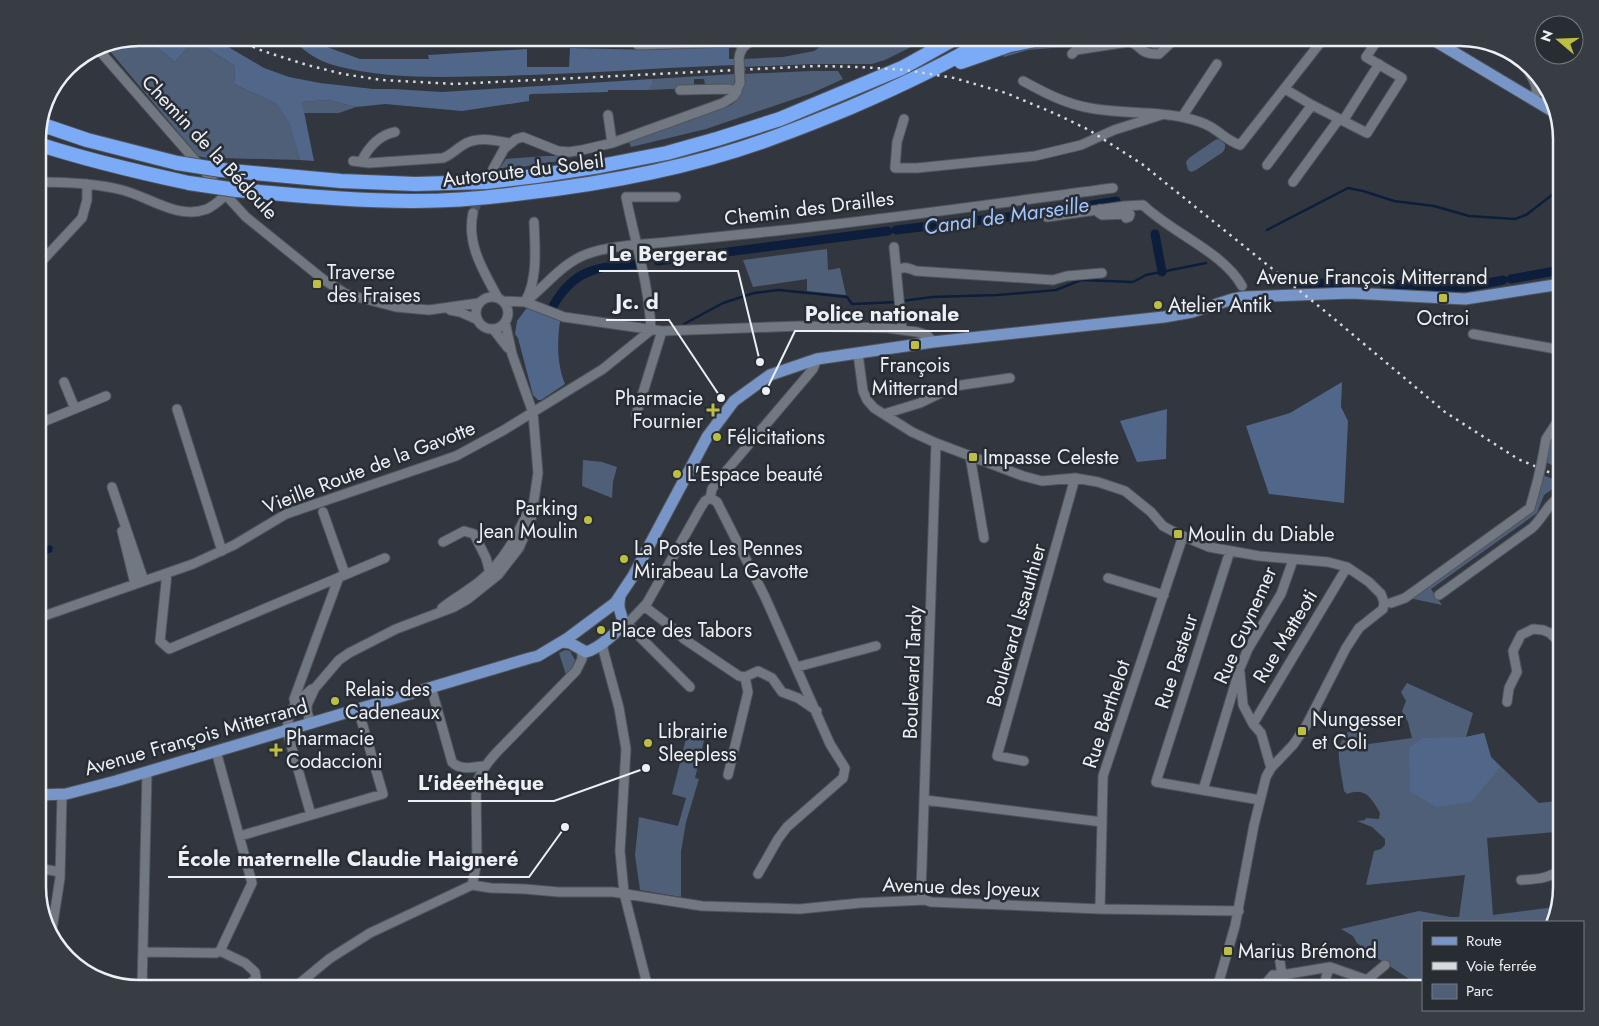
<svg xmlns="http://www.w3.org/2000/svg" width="1599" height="1026" font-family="Jost,sans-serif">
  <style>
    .green { fill: #4f5f78 }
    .forest { fill: #51678a }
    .water { fill: #0c1e3c }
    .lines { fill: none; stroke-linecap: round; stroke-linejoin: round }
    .stream { stroke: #0c1e3c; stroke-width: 2.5 }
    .canal { stroke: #0c1e3c; stroke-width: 9 }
    .minor-tunnel { stroke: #4e535a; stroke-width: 9; stroke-dasharray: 9 4.5; stroke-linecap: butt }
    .minor-casing { stroke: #51545b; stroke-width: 11 }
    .major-casing { stroke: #51545b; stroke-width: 13 }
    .highway-casing { stroke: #51545b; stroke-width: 16 }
    .minor { stroke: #727881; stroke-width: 9 }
    .major { stroke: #7796c7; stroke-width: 11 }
    .highway { stroke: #7baaf6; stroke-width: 14 }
    .rail { stroke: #d6d9de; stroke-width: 2.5; stroke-dasharray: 2.5 5; stroke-linecap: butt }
    .minor-bridge-casing { stroke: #51545b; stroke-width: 11; stroke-linecap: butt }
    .highway-bridge-casing { stroke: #51545b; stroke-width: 16; stroke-linecap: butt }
    .minor-bridge { stroke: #727881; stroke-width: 9 }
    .highway-bridge { stroke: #7baaf6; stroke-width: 14 }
    .poi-dot { fill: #bebf42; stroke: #282d34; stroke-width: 2 }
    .labels { text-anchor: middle; stroke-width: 5; stroke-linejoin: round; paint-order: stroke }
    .street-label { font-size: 20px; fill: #eceff4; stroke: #282d34 }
    .poi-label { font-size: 20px; fill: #eceff4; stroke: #282d34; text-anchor: start }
    .water-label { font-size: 21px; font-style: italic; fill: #a0c4fe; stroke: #282d34 }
    .rim { fill: none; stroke: #eceff4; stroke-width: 2.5 }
    .leader { fill: none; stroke: #eceff4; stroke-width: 2 }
    .callout-dot { fill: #eceff4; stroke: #282d34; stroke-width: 2 }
    .callout-label { font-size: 21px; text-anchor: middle; font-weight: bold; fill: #eceff4; stroke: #282d34; stroke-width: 5; stroke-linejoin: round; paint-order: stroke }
  </style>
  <rect width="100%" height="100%" fill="#32373f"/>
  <path class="green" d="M140,38h5l30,24 13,-15h17l30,19 -1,18 43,20 12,17 11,39 -81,-2 -3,2 -18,-4 -94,-112z
    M834,38h95l-44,22 -13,4h-57l-73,3v-8l41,-2 31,-6z
    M1112,38h61l-16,13 -21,-13 -48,9 -36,1 -24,2 -24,7 -2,-4 19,-7 70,-5z
    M811,71h27l5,8 -31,14 -106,36 -75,18 -2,-5 102,-37c11,-8 12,-18 11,-31z
    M735,74l-1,11h-29l-1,-6h-10v9l-45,2 3,-5v-6z
    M328,100l28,7 -17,6h-35l-2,-11z
    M1219,139l6,5v4l-2,4 -27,18 -5,2 -3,-2 -2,-8 3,-4 26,-18z
    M546,156h19v4l-56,9v-1l-10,1 7,-10z
    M827,249l1,21 12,-2 6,27 -39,-4v-12l-54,8 -10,-27z
    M1561,419v50l-18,-8 5,-17z
    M583,460l19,2 15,5 -4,15 -1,16 -30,-12z
    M1561,472v17l-3,-4 -14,10 -7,18 -106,76 11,16 -33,-7 123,-89 8,-35 18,7z
    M565,650l5,1 5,9 -3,8 -6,7 -7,-22z
    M1407,683l66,30 -7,24 18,-4 7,24 48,46 18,-2 -2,31 -68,6 6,77 62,-8 -4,15h-128v66l-55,-36 -11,-9 -4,-7 -12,-7 78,-18 32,6h8l6,-42 -99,10 8,-34 7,-2 4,-4v-6l-13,-12 -15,-6 8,-1 1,-2 13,1 1,-6c-9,-15 -14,-26 -33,-19l-3,-3c-5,-37 -15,-48 20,-72l6,2c-7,8 -14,15 -8,24l50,-7 -4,-16 -6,-11 4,-10 -5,-9z
    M689,727l17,5 -11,46 4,1 -13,43 -5,30v45l-41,-7 -5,-35 4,-38 39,9 8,-28 -14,-4z"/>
  <path class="forest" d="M145,38h68l51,30 25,9 31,6 53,6h20l49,3 210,-13v6l-3,5h-41v2l-77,2 -2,1v6l-67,10 -77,-7 -29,3 -28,-7 -26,2 12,59 -14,-1 -11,-38 -12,-18 -43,-20 1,-18 -30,-19h-17l-13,15z
    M288,38h14l58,21h69l-1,-4 99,-6v18h42l1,-19 83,2 76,-4v13h6v6c-78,3 -157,9 -236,11 -54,1 -113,4 -166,-11 -10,-3 -22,-9 -30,-16 -5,-5 -8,-9 -15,-11z
    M526,309h3l31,12c-3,22 -3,43 5,63l-24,16h-3l-5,-5 -15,-57 -3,-4 2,-13z
    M1342,382l-1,25 7,14 -4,82 -75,-9 -23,-68 44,-13z
    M1167,409l-1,50 -29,3 -17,-41z
    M1484,733l7,24 9,10 -29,35 -35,5 -26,-16 -1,-44 14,-9 43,-1z"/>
  <path class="water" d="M50,545l3,2 -1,5 -13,4 -1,-7z"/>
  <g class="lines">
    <path class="stream" d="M919,38l3,4
      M1267,230l81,-42 15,3 31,10 40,5 35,10 46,3 11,-4 35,-27
      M902,301l30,-4 65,-2 59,-5 25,-10 52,2 13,-7 60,-12
      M684,324l39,-21 31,-10 25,-3 68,7 5,7 45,-2"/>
    <path class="canal" d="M896,230l155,-18 65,-11
      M1155,234l7,38
      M658,261l230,-30
      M1511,279l50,-9
      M1294,283h57
      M1384,284l71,3h12l36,-7
      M553,306c21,-37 44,-39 83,-42"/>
    <path class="minor-tunnel" d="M473,213l20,-44"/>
    <g class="minor-casing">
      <path id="minor" d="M639,38l-1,7 95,-3 12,3
        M97,48l116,133 33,36 78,63 22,14 50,13 33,3 50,-7
        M1072,54l4,-4 52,-8c14,1 9,13 31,12l17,-16
        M739,59c1,-15 13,-19 26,-21
        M1524,63c6,12 18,25 9,37
        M1023,81c22,12 43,23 67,27 31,6 62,3 92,9 9,2 21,5 29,10 10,6 17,14 29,18l84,-107
        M1285,89l27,16 55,28 35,-55 -36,-21 13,-19
        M680,90l49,-1 8,3
        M608,115l4,28
        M1182,117l35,-53
        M904,119l-7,23 -2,26h22l118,-12 46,-11 33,-15 47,-15
        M1343,121l36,-57
        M353,161l16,2 74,-5c8,-3 12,-8 20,-13 13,-9 31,-5 46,-2
        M361,162c7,-14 18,-27 34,-30
        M1267,165l45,-60
        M493,169l11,-20 12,-10 7,-2 35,14 11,1 13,-2 30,-7 111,-40 11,-7 6,-13
        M38,182c28,0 57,1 84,8 28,7 55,30 85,19 7,-3 13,-9 19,-14
        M1293,182l46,-63
        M1100,209l-1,4 3,2 28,-1 -1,3 -3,1
        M473,213c-7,31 11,59 25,85
        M1047,217l78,-11 18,-1c29,28 80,47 99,81
        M894,247l8,83
        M38,268l4,-7 40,-43 5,-18v-16
        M897,270c7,-4 11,-2 19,1l137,9 14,-4 35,-3
        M476 313a16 16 0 1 1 32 0a16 16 0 1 1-32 0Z
        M526,300c12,-22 9,-53 8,-78
        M503,301l22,1 39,15 98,14 138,-5 88,2 29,4 10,3 6,7
        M525,302c21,-16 37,-39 62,-48 22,-8 48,-9 71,-11 39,-4 78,-8 117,-12 113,-12 225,-28 338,-43
        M450,310l10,2 18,8
        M493,329l15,19
        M651,330c-2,-46 -16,-88 -25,-133h50
        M1473,334l88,16
        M858,354l5,37 4,9 7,8 38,24 24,11 87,33 19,5 33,-3 23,4 27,9 26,21 12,14 15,8 31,13 50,9 69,6 19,5 22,15 12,12 3,8 -1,7 -24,19 -13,20 -40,78 -13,19 -22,23 -5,9 -12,48 -19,101 -18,62
        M64,382l11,27
        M177,409l45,142
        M884,414l36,-11 35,-17 55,-8
        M636,415l26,-84
        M38,424l68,-28
        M970,456l14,82
        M1543,456l3,-17 15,-23
        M112,487l32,94
        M710,498l7,4 48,95 65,147 15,24 -2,10 -56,49 -9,12 -20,35
        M710,498l2,-9 4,-6 97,-114 4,-10
        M323,512l22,62
        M122,531l13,53
        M443,542l21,-11 10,3 12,24 4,15
        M1230,551l-74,231 104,18
        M167,573l-7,68 9,8 216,-91
        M1108,578l56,17
        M1439,595l93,-67c11,-10 16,-25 29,-32
        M1391,603l14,-5 125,-90 8,-29
        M644,606l30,23 10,10 55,37 6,1 13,-6 14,7 10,14 16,6 19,13
        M442,608c12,-10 26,-17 38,-27 24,-20 37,-45 50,-74
        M38,618l155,-54 41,-19 52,-31 170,-58 48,-26 99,-61 48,-39
        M623,620l67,67
        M620,627l7,-3 20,-21 54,-96 4,-6 5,-3
        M604,641l-1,8 16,59 7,41 -6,102 4,42 24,95
        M797,667l79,-21
        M1240,673l3,32 10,19 8,9 10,35
        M431,687l21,75c9,9 20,5 32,4
        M1507,702l2,-14 8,-16 -4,-21 8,-16 12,-6 10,1 7,3 11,11
        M307,705l-12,-2 -1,-4 45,-122
        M311,724l-4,-12v-7l8,-17 24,-28 10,-7 47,-24 58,-22 14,-8 30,-24 21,-27 12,-28 7,-47 -5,-60 -21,-59 -7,-32
        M1253,724l94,-157
        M216,751l36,132 -32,68
        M1024,761l-27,-5 78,-278
        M728,775l20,-83 -3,-15
        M1203,790l37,-122 8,-19 33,-55 12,-34
        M925,800l177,22
        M311,815l-24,-84c1,-23 9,-28 25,-42
        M240,836l143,-42 -25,-85
        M38,868l22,4
        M1521,880c15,-1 28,-1 40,-11
        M472,885l19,3 34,1 33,3h55l89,14 98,3 60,-6 65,-3 6,2 169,7 139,2
        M472,885l5,-23 -1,-77c5,-14 11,-22 21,-33l79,-81 6,-12v-8
        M925,900l-3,-3 -1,-5 15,-449
        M1100,909l3,-133 80,-240
        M51,936l9,-58 2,-84
        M1278,949l4,26 48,-8 37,13
        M220,951l25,12 10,9 1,6 -11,10
        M143,952l73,1 4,-2
        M142,988l5,-216
        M294,988l35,-29 41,-26 102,-48
        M1265,988l2,-6 6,-7h9
        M1325,988l1,-11 4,-10
        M1364,988l3,-8 18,-15"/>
    </g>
    <g class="major-casing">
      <path id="major" d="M1430,38l124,74
        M562,642l8,1 16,9c9,-2 34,-20 36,-29 1,-5 -1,-8 -2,-12 -2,-5 -1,-10 0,-15
        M38,795l28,-1 50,-13 414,-123 8,-2 30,-18 47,-35 18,-27 74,-139 27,-36 36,-26 47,-16 116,-17 231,-25 28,-5 41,-13 11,-2 107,-4 114,6 96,-15"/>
    </g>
    <g class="highway-casing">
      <path id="highway" d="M961,62l49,-17 25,-5 50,-2
        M40,124l47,16 90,23
        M38,144c49,16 100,28 151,39
        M221,170l120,11 74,3 71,-2 50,-6 64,-10 67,-13 50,-14 63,-20 122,-51 54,-30
        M236,190c59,5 118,11 177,11 37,0 74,-3 110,-8 88,-10 177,-27 260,-59 22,-8 44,-17 66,-26 49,-21 96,-43 141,-70"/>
    </g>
    <use href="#minor" class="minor"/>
    <use href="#major" class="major"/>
    <use href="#highway" class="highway"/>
    <path class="rail" d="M232,38l31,13 44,14 36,9 39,6 73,4 362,-18 43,1 46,3 48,8 52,15 50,21 33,16 53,34 184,148 119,100 73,47 40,17"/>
    <g class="minor-bridge-casing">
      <path id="minor-bridge" d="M739,59l1,24
        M1538,479l5,-23"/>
    </g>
    <g class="highway-bridge-casing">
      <path id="highway-bridge" d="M177,163l44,7
        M189,183l47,7"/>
    </g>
    <use href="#minor-bridge" class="minor-bridge"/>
    <use href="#highway-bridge" class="highway-bridge"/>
  </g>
  <g class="poi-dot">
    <rect x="312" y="279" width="10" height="10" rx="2.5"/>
    <rect x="1438" y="293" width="10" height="10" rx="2.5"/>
    <circle cx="1158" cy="305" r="5"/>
    <rect x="910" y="340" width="10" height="10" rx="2.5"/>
    <path d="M710.5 402.5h5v5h5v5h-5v5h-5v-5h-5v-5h5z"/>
    <circle cx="717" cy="437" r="5"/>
    <rect x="968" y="452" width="10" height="10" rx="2.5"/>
    <circle cx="677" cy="474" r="5"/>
    <circle cx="588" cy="520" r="5"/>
    <rect x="1173" y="529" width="10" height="10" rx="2.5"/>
    <circle cx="624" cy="559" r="5"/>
    <circle cx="601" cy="630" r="5"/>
    <circle cx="335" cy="701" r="5"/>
    <rect x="1297" y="726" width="10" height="10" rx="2.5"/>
    <circle cx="648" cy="743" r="5"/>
    <path d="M273.5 742.5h5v5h5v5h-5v5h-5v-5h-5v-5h5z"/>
    <rect x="1223" y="946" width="10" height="10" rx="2.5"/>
  </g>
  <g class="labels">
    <g class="street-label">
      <text transform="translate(210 147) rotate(47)" y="7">Chemin de la Bédoule</text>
      <text transform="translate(523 170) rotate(-7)" y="7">Autoroute du Soleil</text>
      <text transform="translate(809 208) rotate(-7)" y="7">Chemin des Drailles</text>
      <text x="1372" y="284">Avenue François Mitterrand</text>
      <text transform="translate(369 467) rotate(-21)" y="7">Vieille Route de la Gavotte</text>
      <text transform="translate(1016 625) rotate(-74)" y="7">Boulevard Issauthier</text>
      <text transform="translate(1245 625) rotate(-66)" y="7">Rue Guynemer</text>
      <text transform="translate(1285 636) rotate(-59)" y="7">Rue Matteoti</text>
      <text transform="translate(1176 661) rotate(-72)" y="7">Rue Pasteur</text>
      <text transform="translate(912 672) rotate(-88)" y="7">Boulevard Tardy</text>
      <text transform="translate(1106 714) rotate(-72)" y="7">Rue Berthelot</text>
      <text transform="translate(196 737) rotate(-16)" y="7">Avenue François Mitterrand</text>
      <text transform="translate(961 887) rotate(2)" y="7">Avenue des Joyeux</text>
    </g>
    <g class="poi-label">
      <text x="327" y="279">Traverse<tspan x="327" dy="23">des Fraises</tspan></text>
      <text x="1168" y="312">Atelier Antik</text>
      <text x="1443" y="325" text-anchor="middle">Octroi</text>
      <text x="915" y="372" text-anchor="middle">François<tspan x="915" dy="23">Mitterrand</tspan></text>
      <text x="703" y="405" text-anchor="end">Pharmacie<tspan x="703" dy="23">Fournier</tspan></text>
      <text x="727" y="444">Félicitations</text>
      <text x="983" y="464">Impasse Celeste</text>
      <text x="687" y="481">L'Espace beauté</text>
      <text x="578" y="515" text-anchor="end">Parking<tspan x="578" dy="23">Jean Moulin</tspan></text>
      <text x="1188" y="541">Moulin du Diable</text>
      <text x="634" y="555">La Poste Les Pennes<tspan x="634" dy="23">Mirabeau La Gavotte</tspan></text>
      <text x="611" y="637">Place des Tabors</text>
      <text x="345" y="696">Relais des<tspan x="345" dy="23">Cadeneaux</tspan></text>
      <text x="1312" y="726">Nungesser<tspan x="1312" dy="23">et Coli</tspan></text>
      <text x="658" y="738">Librairie<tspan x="658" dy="23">Sleepless</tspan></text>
      <text x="286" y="745">Pharmacie<tspan x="286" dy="23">Codaccioni</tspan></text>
      <text x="1238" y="958">Marius Brémond</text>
    </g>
    <g class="water-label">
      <text transform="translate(1006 216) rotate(-8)" y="7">Canal de Marseille</text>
    </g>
  </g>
  <path d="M0 0H1599V1026H0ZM139 46H1460A93 93 0 0 1 1553 139V887A93 93 0 0 1 1460 980H139A93 93 0 0 1 46 887V139A93 93 0 0 1 139 46Z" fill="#383d43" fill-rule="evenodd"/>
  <path class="rim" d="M139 46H1460A93 93 0 0 1 1553 139V887A93 93 0 0 1 1460 980H139A93 93 0 0 1 46 887V139A93 93 0 0 1 139 46Z"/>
  <path class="leader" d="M760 362L738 271H599M721 398L669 320H606M766 391L795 331H969M646 768L554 801H408M565 827L529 877H168"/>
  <g class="callout-dot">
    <circle cx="760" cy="362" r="5"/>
    <circle cx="721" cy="398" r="5"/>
    <circle cx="766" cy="391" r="5"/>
    <circle cx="646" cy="768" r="5"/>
    <circle cx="565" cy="827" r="5"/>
  </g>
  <g class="callout-label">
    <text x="668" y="261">Le Bergerac</text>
    <text x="637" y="309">Jc. d</text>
    <text x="882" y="321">Police nationale</text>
    <text x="481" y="790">L'idéethèque</text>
    <text x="348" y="866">École maternelle Claudie Haigneré</text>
  </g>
  <rect x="1422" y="921" width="162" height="90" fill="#282d34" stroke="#767b81"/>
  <rect x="1432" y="937" width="25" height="8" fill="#7796c7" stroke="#767b81"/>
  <text x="1466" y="946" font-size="15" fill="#eceff4">Route</text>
  <rect x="1432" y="962" width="25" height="8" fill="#d6d9de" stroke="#767b81"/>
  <text x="1466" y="971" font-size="15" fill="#eceff4">Voie ferrée</text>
  <rect x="1432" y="984" width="25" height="15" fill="#4f5f78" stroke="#767b81"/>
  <text x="1466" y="996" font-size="15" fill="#eceff4">Parc</text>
  <g transform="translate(1559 40) rotate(289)"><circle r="24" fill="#282d34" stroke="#767b81"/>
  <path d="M0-4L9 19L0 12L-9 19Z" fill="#bebf42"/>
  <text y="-8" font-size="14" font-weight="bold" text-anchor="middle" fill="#eceff4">N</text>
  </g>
</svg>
